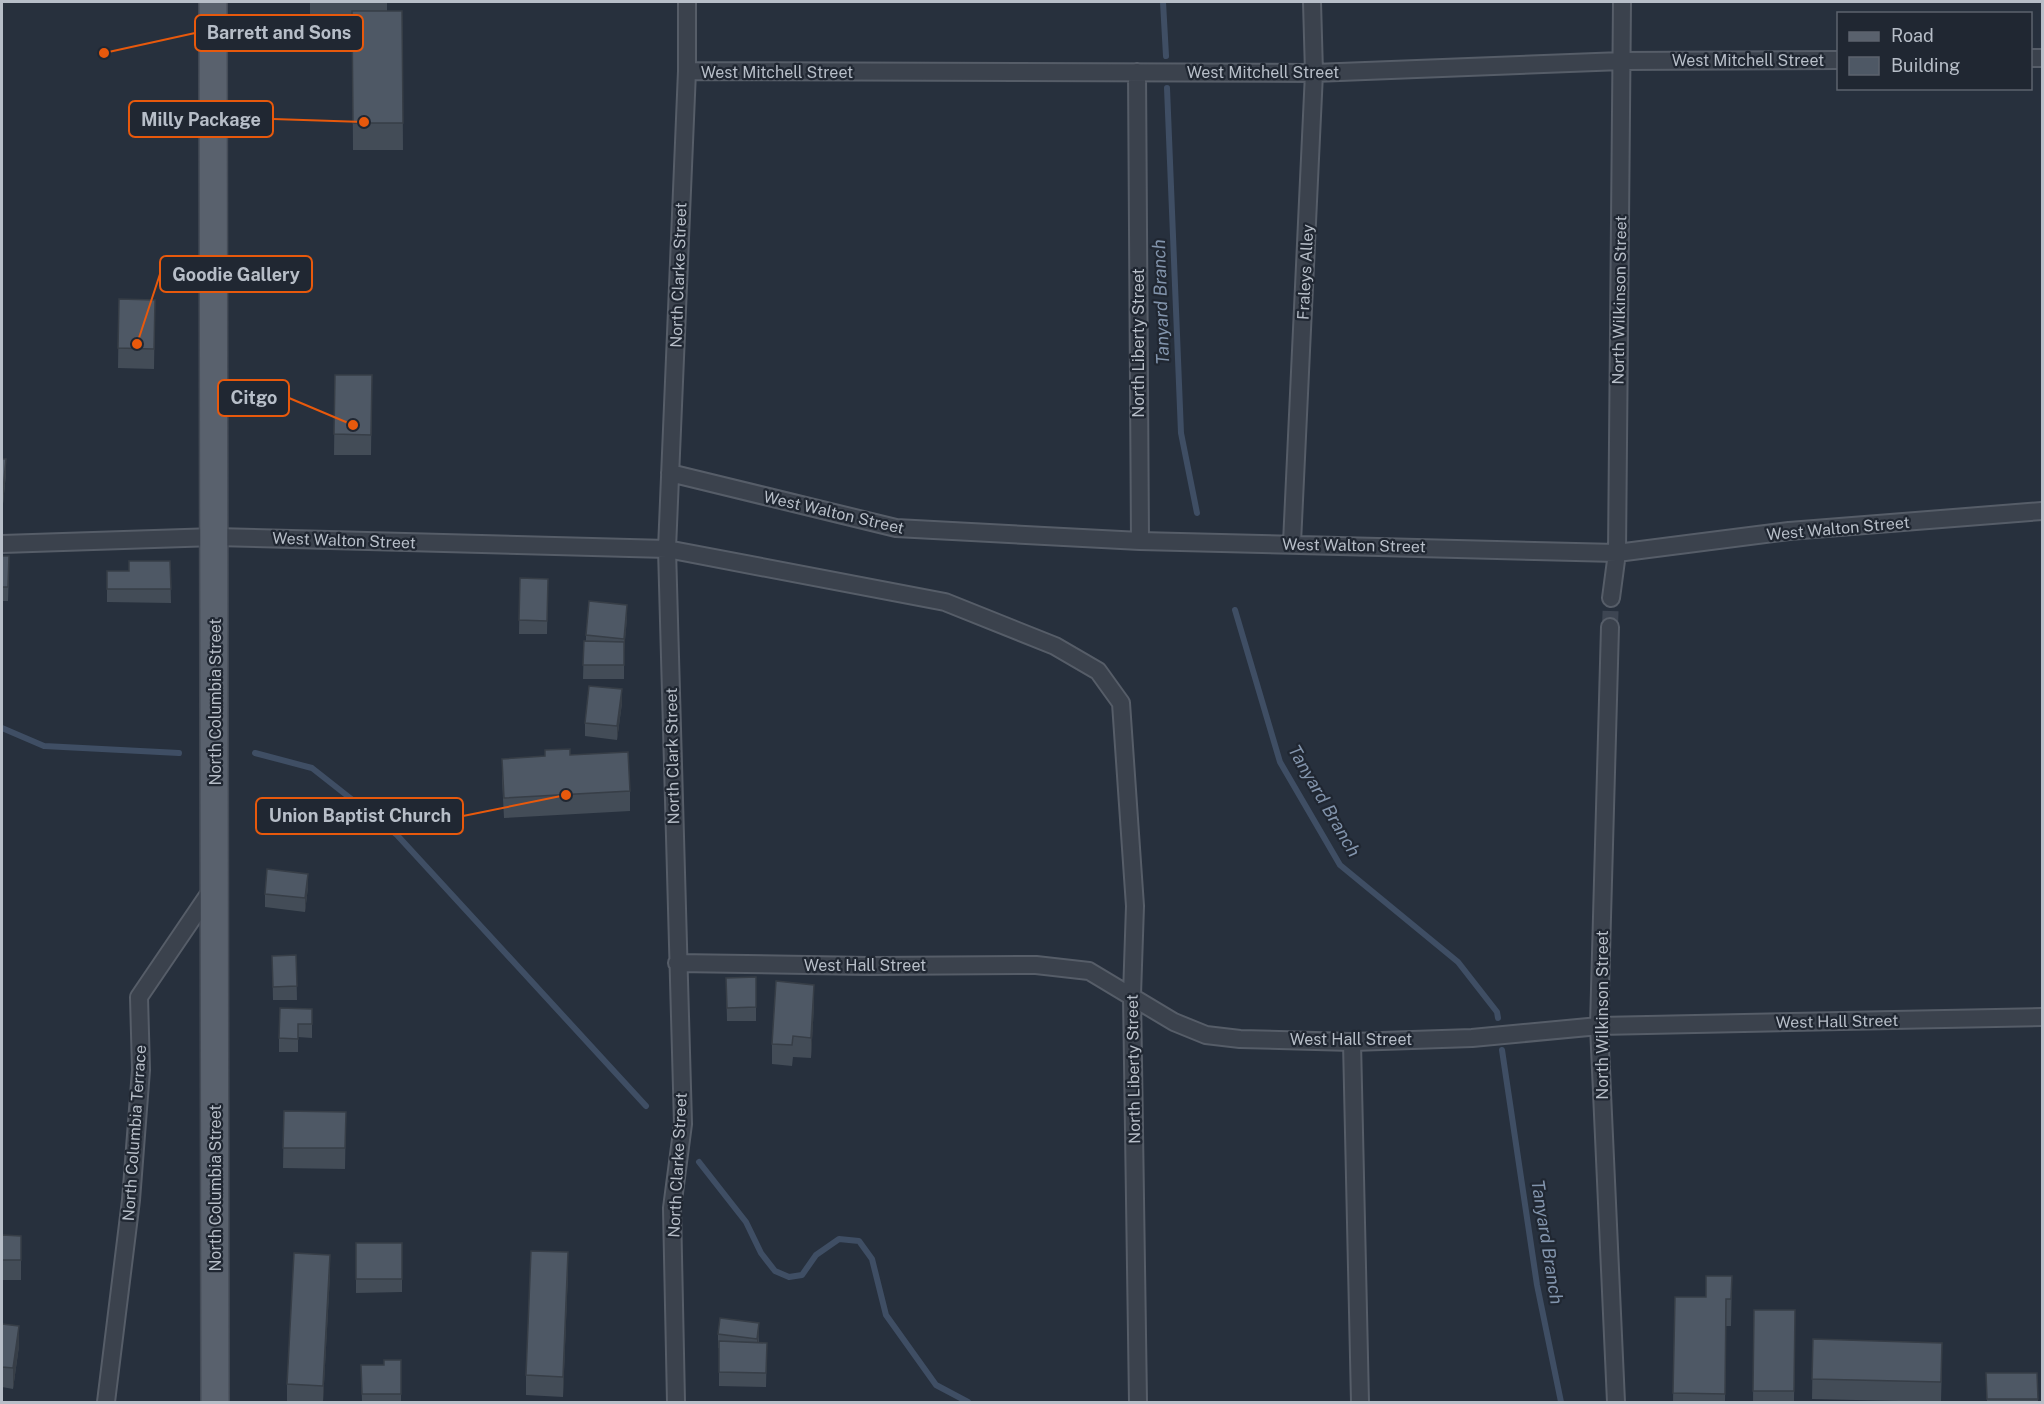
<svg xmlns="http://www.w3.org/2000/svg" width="2044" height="1404" font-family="'Public Sans',sans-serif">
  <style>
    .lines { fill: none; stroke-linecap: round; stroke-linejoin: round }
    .stream { stroke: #3f4e64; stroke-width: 6 }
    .minor-tunnel { stroke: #3d4552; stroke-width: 16; stroke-dasharray: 16 8; stroke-linecap: butt }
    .minor-casing { stroke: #565d68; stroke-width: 20 }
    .primary-casing { stroke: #444b56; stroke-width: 30 }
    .minor { stroke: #3b424d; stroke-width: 16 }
    .primary { stroke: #59616d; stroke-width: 27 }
    .wall { fill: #434c57 }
    .shaded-wall { fill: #373e47 }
    .building { fill: #4e5865; stroke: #373e47; stroke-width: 1.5 }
    .labels { text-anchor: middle; stroke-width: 4.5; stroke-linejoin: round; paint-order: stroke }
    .street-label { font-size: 16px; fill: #b7bec8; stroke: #202732 }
    .water-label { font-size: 18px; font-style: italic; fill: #8294ac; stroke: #202732 }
    .leader { fill: none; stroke: #e8590c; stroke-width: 2 }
    .callout-dot { fill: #e8590c; stroke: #202732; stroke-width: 2 }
    .callout { fill: #202732; stroke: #e8590c; stroke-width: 2 }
    .callout-label { font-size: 18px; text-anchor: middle; font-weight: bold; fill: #b7bec8 }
  </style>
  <rect width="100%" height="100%" fill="#27303d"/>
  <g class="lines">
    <path class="stream" d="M1163,2l3,54
      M1167,88l14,345 16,80
      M1235,610l45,152 60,103 118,97 39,50 1,6
      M2,728l42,18 135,7
      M255,753l57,15 85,67 249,271
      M1502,1050l35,235 24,117
      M699,1162l47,60 15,31 14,18 14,6 13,-2 14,-20 23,-16 20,2 13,18 14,56 50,70 32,17"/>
    <path class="minor-tunnel" d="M1610,627l1,-29"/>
    <g class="minor-casing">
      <path id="minor" d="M2030,58h12
        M687,71l627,2 308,-12 216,-1
        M1137,72l3,469
        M670,473l226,55 244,13 477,12 172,-22 253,-20
        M1292,543l22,-470 -2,-71
        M2,544l213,-7 452,12 278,53 110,44 43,25 23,32 14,203 -3,89 6,407
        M1611,598l6,-45 5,-551
        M1610,627l-11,399 17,376
        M677,963l192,3 167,-1 53,6 85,51 32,13 34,4 112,3 120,-4 127,-12 443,-9
        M1352,1042l8,360
        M106,1402l25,-202 10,-130 -2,-73 74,-109
        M676,1402l-4,-194 11,-84 -16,-575 20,-478v-69"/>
    </g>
    <g class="primary-casing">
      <path id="primary" d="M213,2l2,1400"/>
    </g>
    <use href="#minor" class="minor"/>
    <use href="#primary" class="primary"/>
  </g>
  <path class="wall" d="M310,2h77v9h15l1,139h-50l-1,-135h-42z
    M119,299l36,1 -1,69 -36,-1z
    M335,375h37l-1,80h-37z
    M2,459l4,14 -3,31h-1z
    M2,556l7,14 -1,31h-6z
    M170,561l1,42 -64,-1v-31h22z
    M520,578l28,1 -1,55h-28z
    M627,618l-3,32v29h-41l1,-38h2v-6z
    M622,703l-5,37 -32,-4v-13z
    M502,759l128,32v20l-126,7 -2,-39z
    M308,887l-3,25 -40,-5v-13z
    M296,955l1,45h-24l-1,-44z
    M756,977v44h-29l-1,-43z
    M814,1005l-3,53 -18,-1 -1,9 -20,-2v-20z
    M312,1009v29l-14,-1v15h-19v-14z
    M284,1111l62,1 -1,57 -62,-1z
    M2,1235l19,1v44h-19z
    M356,1243h46v49l-46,1z
    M568,1272l-5,125 -37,-2v-20z
    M330,1275l-7,127h-36v-18z
    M1732,1276l-1,50h-5l-1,76h-52l2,-105h31z
    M1754,1310h41l-1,92h-41z
    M2,1324l17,22 -6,43 -11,-2z
    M718,1334l41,2v6l8,1 -1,44 -47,-1v-38h-1z
    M1813,1339l129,24 -1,39 -129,-3z
    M401,1360v42h-39l-1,-37h23z
    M1986,1373h51l1,29h-51z"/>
  <path class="shaded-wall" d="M6,459v14l-3,31v-14z
    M627,605v13l-3,35v-14z
    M622,689v14l-5,37v-14z
    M308,874v13l-3,25v-14z
    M814,985v20l-3,53v-20z
    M568,1252v20l-5,125v-20z
    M330,1255v20l-7,127v-16z
    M759,1323v13l-2,16v-13z
    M19,1326v20l-6,43v-21z"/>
  <path class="building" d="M352,11h50l1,112h-50z
    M119,299l36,1 -1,49 -36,-1z
    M335,375h37l-1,60 -37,-1z
    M2,459h4l-3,31h-1z
    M2,556h7l-1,31h-6z
    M129,561h41l1,28h-64v-18h22z
    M520,578l28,1 -1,42 -28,-1z
    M589,601l38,4 -3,34 -38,-4z
    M584,641l40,1v23h-41z
    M589,686l33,3 -5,37 -32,-3z
    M570,749v6l58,-3 2,39 -126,7 -2,-39 43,-3v-6z
    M267,869l41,5 -3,24 -40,-4z
    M296,955l1,31 -24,1 -1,-31z
    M756,977v30l-29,1 -1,-30z
    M776,981l38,4 -3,53 -18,-2 -1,9 -20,-1z
    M280,1008l32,1v15h-14v15l-19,-1z
    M284,1111l62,1 -1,36h-62z
    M2,1235l19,1v24h-19z
    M356,1243h46v36h-46z
    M531,1251l37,1 -5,125 -37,-2z
    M294,1253l36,2 -7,131 -36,-2z
    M1706,1276h26l-1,23h-5l-1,95 -52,-1 2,-96h31z
    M1754,1310h41l-1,81h-41z
    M720,1318l39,5 -2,16 -39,-5z
    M2,1324l17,2 -6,42 -11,-1z
    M1813,1339l129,4 -1,39 -129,-3z
    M719,1341l48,2 -1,30 -47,-1z
    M384,1360h17v34h-39l-1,-29h23z
    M1986,1373h51l1,26h-51z"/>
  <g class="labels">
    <g class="street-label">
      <text x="1748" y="66">West Mitchell Street</text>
      <text x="777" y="78">West Mitchell Street</text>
      <text x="1263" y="78">West Mitchell Street</text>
      <text transform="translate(1305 272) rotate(-87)" y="6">Fraleys Alley</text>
      <text transform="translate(678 275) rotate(-88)" y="6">North Clarke Street</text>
      <text transform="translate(1619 300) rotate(-89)" y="6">North Wilkinson Street</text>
      <text transform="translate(1138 343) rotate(-90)" y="6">North Liberty Street</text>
      <text transform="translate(834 512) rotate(13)" y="6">West Walton Street</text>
      <text transform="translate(1838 528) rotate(-5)" y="6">West Walton Street</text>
      <text transform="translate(344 540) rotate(2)" y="6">West Walton Street</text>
      <text transform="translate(1354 545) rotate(1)" y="6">West Walton Street</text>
      <text transform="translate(215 702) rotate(-90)" y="6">North Columbia Street</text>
      <text transform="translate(672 756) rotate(-91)" y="6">North Clark Street</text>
      <text x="865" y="971">West Hall Street</text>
      <text transform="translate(1602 1015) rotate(-90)" y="6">North Wilkinson Street</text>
      <text transform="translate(1837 1021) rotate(-1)" y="6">West Hall Street</text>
      <text x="1351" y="1045">West Hall Street</text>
      <text transform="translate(1133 1069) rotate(-91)" y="6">North Liberty Street</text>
      <text transform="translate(134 1133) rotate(-86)" y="6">North Columbia Terrace</text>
      <text transform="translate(677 1165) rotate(-87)" y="6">North Clarke Street</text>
      <text transform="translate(215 1188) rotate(-90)" y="6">North Columbia Street</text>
    </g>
    <g class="water-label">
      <text transform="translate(1161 302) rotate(-92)" y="6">Tanyard Branch</text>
      <text transform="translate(1324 801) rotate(60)" y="6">Tanyard Branch</text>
      <text transform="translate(1547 1242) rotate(81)" y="6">Tanyard Branch</text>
    </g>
  </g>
  <path class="leader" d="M104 53L195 33M364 122L273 119M137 344L160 274M353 425L289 398M566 795L463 816"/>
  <g class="callout-dot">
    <circle cx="104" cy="53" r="6"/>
    <circle cx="364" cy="122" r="6"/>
    <circle cx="137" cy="344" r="6"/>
    <circle cx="353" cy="425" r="6"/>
    <circle cx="566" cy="795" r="6"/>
  </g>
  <g class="callout">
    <rect x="195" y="15" width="168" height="36" rx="6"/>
    <rect x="129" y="101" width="144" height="36" rx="6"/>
    <rect x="160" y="256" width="152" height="36" rx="6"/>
    <rect x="218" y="380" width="71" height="36" rx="6"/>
    <rect x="256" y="798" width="207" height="36" rx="6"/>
  </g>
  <g class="callout-label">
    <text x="279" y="39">Barrett and Sons</text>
    <text x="201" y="126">Milly Package</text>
    <text x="236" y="281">Goodie Gallery</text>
    <text x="254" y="404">Citgo</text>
    <text x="360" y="822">Union Baptist Church</text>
  </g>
  <rect width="2044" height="1404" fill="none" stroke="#b7bec8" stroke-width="6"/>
  <rect x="1837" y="12" width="195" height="78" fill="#202732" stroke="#5c636e" stroke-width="1.5"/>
  <rect x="1849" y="32" width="30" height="9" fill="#59616d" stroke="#5c636e" stroke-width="1.5"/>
  <text x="1891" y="42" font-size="18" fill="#b7bec8">Road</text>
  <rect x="1849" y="57" width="30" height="18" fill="#4e5865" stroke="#5c636e" stroke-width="1.5"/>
  <text x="1891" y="72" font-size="18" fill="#b7bec8">Building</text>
</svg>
